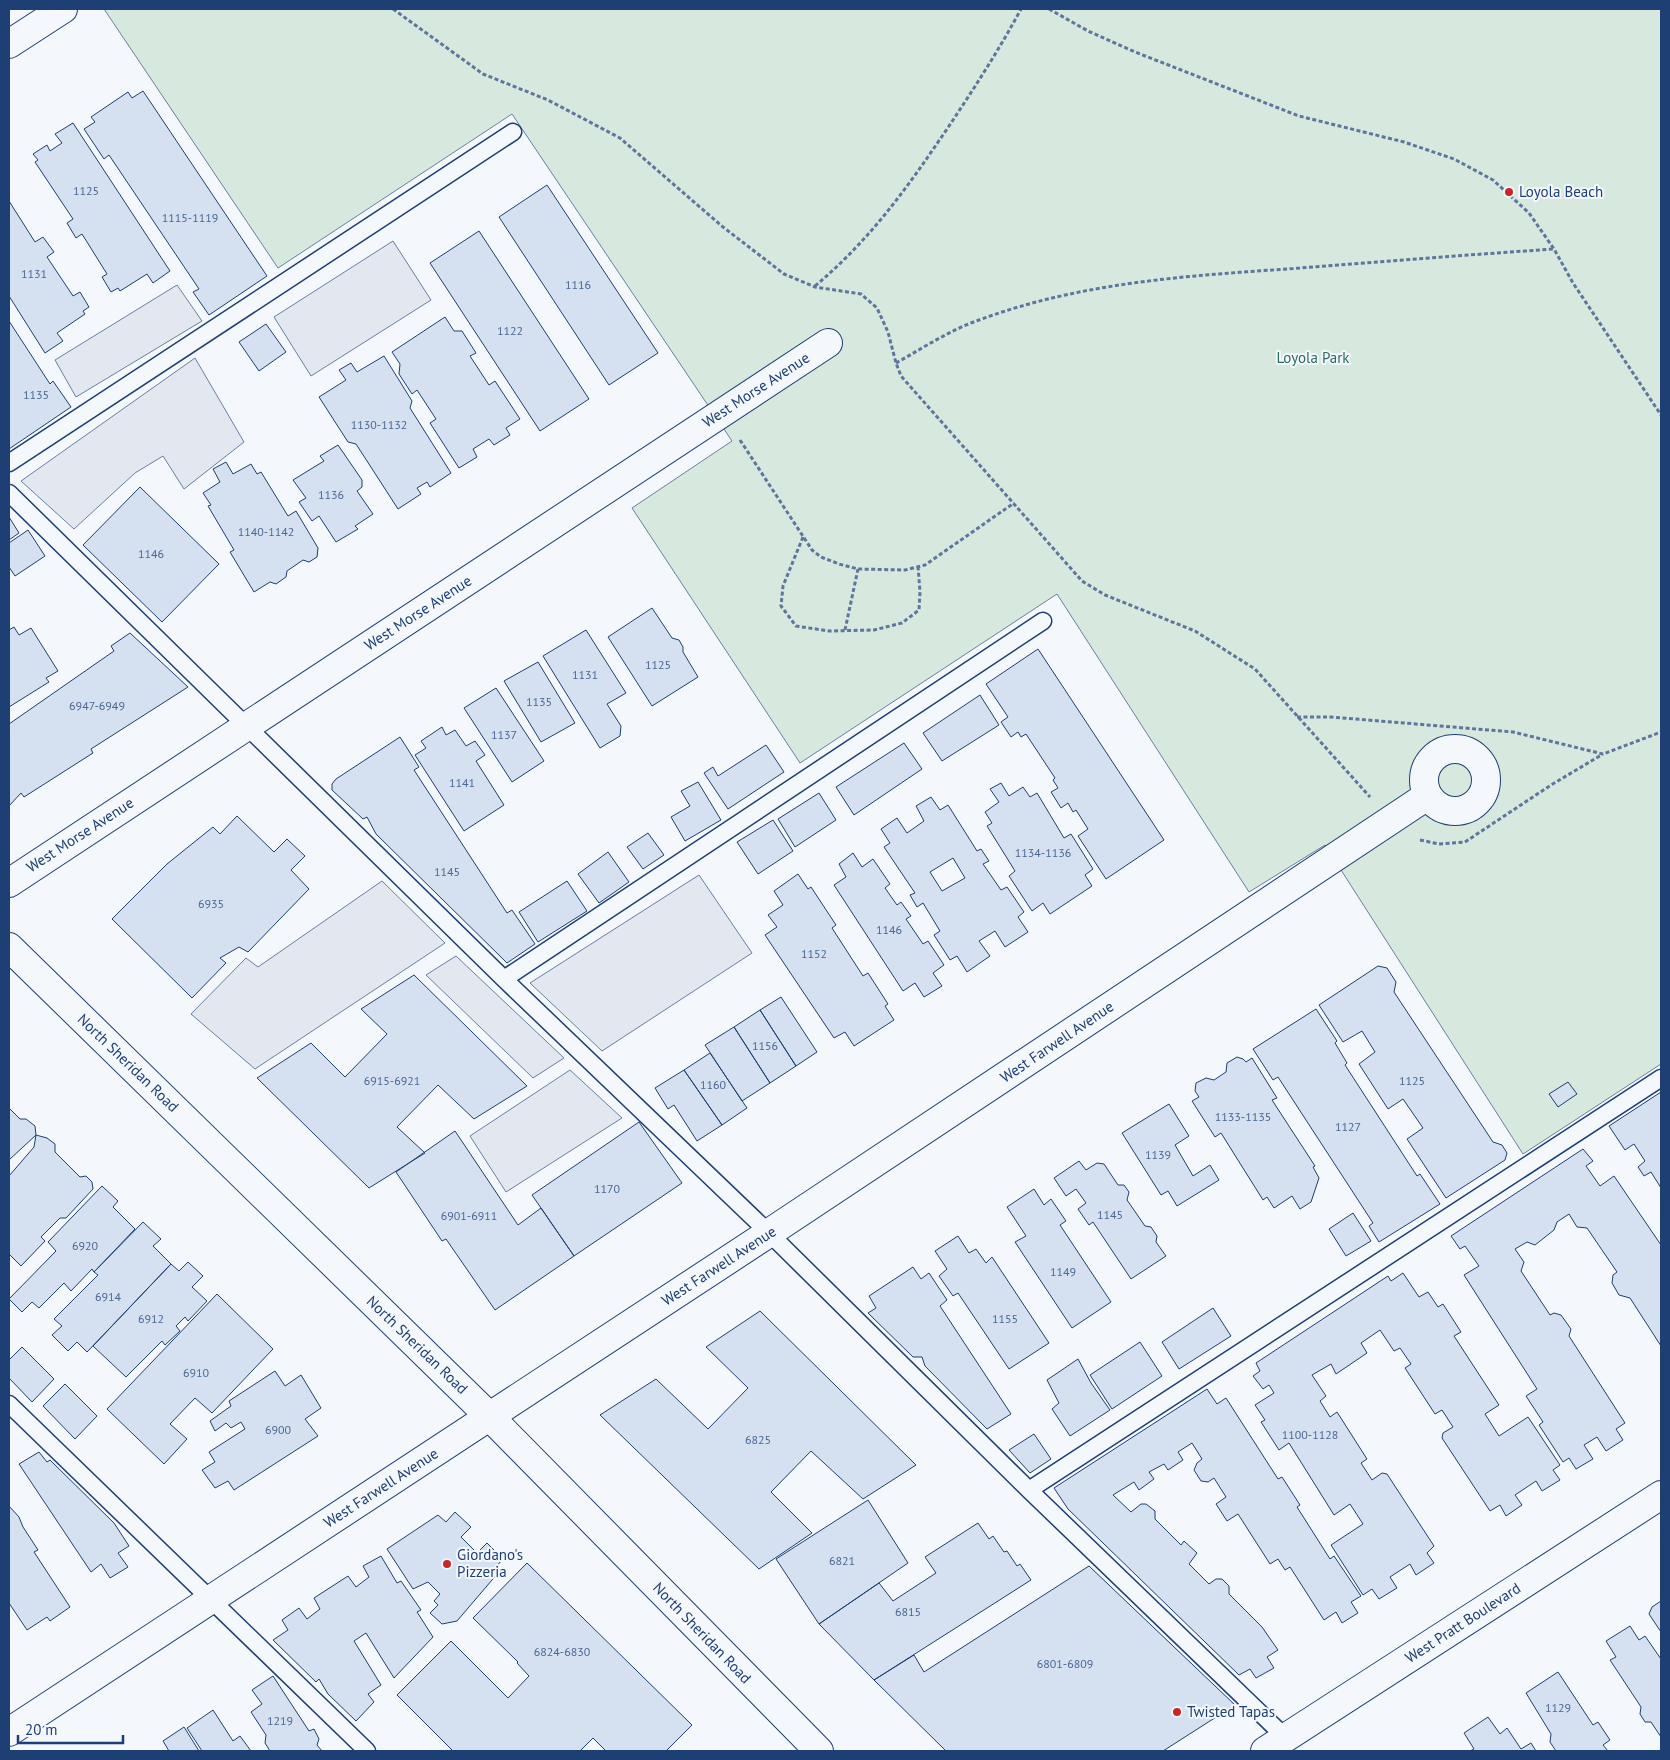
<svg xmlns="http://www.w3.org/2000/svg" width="1670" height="1760" font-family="'PT Sans',sans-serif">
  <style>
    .green { fill: #d7e8df; stroke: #687fa3 }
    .parking { fill: #e3e8f0; stroke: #687fa3 }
    .building { fill: #d5e0f0; stroke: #1d3f73; fill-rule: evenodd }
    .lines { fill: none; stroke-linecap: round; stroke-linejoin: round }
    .service-casing { stroke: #1d3f73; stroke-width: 19 }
    .minor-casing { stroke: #1d3f73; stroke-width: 30 }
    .secondary-casing { stroke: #1d3f73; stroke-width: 30 }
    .path { stroke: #5e769c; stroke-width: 3; stroke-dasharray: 4 2.5; stroke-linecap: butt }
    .service { stroke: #f4f7fb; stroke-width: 16 }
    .minor { stroke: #f4f7fb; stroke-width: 28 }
    .secondary { stroke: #f4f7fb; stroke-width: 28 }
    .poi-dot { fill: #c62828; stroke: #f4f7fb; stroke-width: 2 }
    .labels { text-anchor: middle; stroke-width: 4; stroke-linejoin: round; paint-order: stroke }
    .number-label { font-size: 12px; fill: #4b6792 }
    .poi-label { font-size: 15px; fill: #1d3f73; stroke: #f4f7fb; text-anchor: start }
    .park-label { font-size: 15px; fill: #2c6c60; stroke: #f4f7fb }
    .street-label { font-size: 15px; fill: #1d3f73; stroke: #f4f7fb }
  </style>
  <rect width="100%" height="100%" fill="#f4f7fb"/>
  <path class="green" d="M104,9h1557v1055l-138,90 -198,-309 -76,47 -192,-298 -257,169 -168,-255 100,-67 -220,-327 -234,154z"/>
  <path class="parking" d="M393,241l38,59 -120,76 -37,-59z
    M177,285l25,36 -126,76 -21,-37z
    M195,358l49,84 -60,47 -21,-33 -28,17 -61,56 -53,-48z
    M699,875l53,78 -150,98 -72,-68z
    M382,881l63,62 -190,126 -64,-55 55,-56 12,9z
    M456,956l108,102 -31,20 -107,-103z
    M570,1070l52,48 -116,74 -36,-56z"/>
  <path class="building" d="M143,91l124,185 -58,39 -16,-23 6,-3 -90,-134 -5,4 -20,-30 11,-7 -4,-5 37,-25 4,6z
    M73,123l97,148 -17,12 -6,-9 -27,17 -2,-3 -7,4 -9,-15 5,-3 -25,-40 -6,4 -9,-15 6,-4 -38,-57 3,-2 -5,-6 14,-9 3,6 12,-8 -7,-9z
    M547,185l111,168 -49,32 -110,-168z
    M9,201l26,41 8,-5 11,15 -7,5 26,39 7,-4 9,15 -6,4 2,3 -28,19 6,8 -18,12 -36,-57z
    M479,231l110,168 -49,32 -110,-168z
    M445,317l9,14h8l14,22 -6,3 19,29 6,-4 25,38 -14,9 4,7 -16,10 -5,-6 -16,10 4,8 -18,11 -29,-45 6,-4 -19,-29 -5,4 -13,-20 1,-10 -8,-12z
    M9,321l41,63 3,-3 18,26 -62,42z
    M266,324l20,28 -27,19 -20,-29z
    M384,356l28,45 -2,7 41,65 -21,14 -3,-5 -10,6 4,6 -23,15 -42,-65 -8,-2 -29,-45 27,-17 -7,-10 12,-7 6,9z
    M338,445l24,35v7l-5,4 16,23 -18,12 3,3 -22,13 -17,-26 -7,5 -13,-19 7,-4 -13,-18 31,-19 -4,-5z
    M226,462l7,12 18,-10 6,10 4,-2 27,44 8,-5 22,37 -1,9 -8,5 -6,-2 -16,11 -1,6 -10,7 -6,-2 -16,10 -24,-40 4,-2 -26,-44 3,-1 -8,-12 17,-11 -7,-13z
    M140,487l79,77 -57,58 -79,-77z
    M9,517l10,16 -10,7z
    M28,530l17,26 -30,20 -6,-9v-24z
    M652,608l20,30 7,2 4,7v5l15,25 -46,29 -44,-69z
    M14,627l5,8 12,-7 27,43 -12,7 3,4 -40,25v-77z
    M586,630l40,63 -19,11 14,22 -1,10 -20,12 -57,-92z
    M130,633l58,54 -97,62 2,4 -69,44 -3,-4 -12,13v-82l105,-73 -3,-5z
    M1038,649l126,191 -58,39 -28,-43 10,-7 -12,-19 -3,2 -5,-9 -7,5 -10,-16 7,-4 -5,-8 2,-2 -29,-44 -5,3 -3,-5 -7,5 -10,-15 7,-5 -22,-33z
    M538,662l37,61 -34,19 -37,-61z
    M496,688l48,73 -32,21 -48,-74z
    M980,695l19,30 -57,36 -19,-28z
    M442,727l4,8 9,-5 11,16 9,-5 10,14 -9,6 28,44 -40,26 -49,-76 11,-7 -5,-7z
    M400,737l19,30 -5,3 93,143 5,-3 23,34 -28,19 -131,-129 -9,-17 -4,2 -31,-29v-6l4,-5z
    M904,743l18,26 -68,46 -18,-28z
    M766,745l18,27 -56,37 -24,-36 9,-6 5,9z
    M698,782l23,38 -36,21 -14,-24 19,-11 -9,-15z
    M1001,783l8,13 14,-9 7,10 7,-4 27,45 7,-4 22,35 -8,6 7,11 -42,28 -7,-11 -11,8 -23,-35 6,-5 -28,-45 5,-3 -7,-11 14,-10 -9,-13z
    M819,793l17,27 -41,27 -17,-28z
    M931,797l9,13 8,-5 29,46 4,-2 8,12 -6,3 18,26 6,-3 17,25 -6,5 10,15 -23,15 -10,-16 -16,10 11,15 -23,16 -10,-16 -7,4 -16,-25 6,-4 -17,-28 -6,4 -7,-12 5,-2 -31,-46 6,-4 -9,-14 16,-11 10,15 17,-12 -8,-15zM953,858l12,20 -23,13 -12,-19z
    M237,816l37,36 13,-13 18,17 -14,14 18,19 -61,63 -9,-5 -19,11 6,5 -34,35 -80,-79 55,-55 46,-37 7,7z
    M773,820l20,31 -35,23 -21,-32z
    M648,833l16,22 -21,14 -16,-22z
    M608,852l21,30 -30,21 -21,-29z
    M853,853l9,14 11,-8 17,25 -5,4 12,17 4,-3 10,14 -5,3 17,25 5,-3 16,24 -11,8 9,13 -18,11 -9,-14 -12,8 -69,-106 12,-8 -7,-13z
    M798,874l10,15 3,-2 25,38 -4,3 31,48 5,-3 20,31 -3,2 9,14 -40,26 -9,-14 -11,6 -69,-103 12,-8 -9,-12 15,-10 -9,-14z
    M567,881l20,30 -49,31 -19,-30z
    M1378,966l9,2 9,14 -2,10 99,150 9,3 5,8 -2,7 -59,38 -39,-59 16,-11 -20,-29 -15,10 -29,-45 16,-12 -13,-21 -19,11 -24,-37z
    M414,975l113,111 -53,33 -36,-34 -41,42 28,26 -56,35 -112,-110 54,-35 34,34 42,-43 -26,-25z
    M781,997l36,55 -21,14 -36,-56z
    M1316,1009l21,32 -2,2 12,20 -2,2 72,111 3,-2 20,30 -61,38 -10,-16 4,-3 -95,-146 -5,3 -20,-31z
    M760,1010l36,56 -26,17 -36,-56z
    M734,1027l36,56 -28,18 -37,-56z
    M710,1053l37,55 -25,17 -38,-55z
    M1237,1057l6,2 3,3 6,-4 25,40 -5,2 43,66 -2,1 6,11 -8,24 -11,7 -8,-13 -18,12 -7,-11 -4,3 -42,-67 -6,4 -23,-36 7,-4 -4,-6 1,-8 10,-5 8,2 12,-8 1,-9z
    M684,1070l38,55 -25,16 -23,-36 -6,4 -13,-21z
    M1568,1082l9,12 -19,13 -9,-13z
    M1661,1092v96l-10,-16 -7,4 -6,-9 7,-6 -11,-17 -9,6 -16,-24z
    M1169,1104l20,32 -14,9 18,31 17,-11 9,15 -42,26 -9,-15 -7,4 -39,-62z
    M9,1108l11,11h6l9,7 1,9 -27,25z
    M639,1122l43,61 -108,73 -42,-61z
    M455,1131l63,94 23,-17 33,48 -79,54 -49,-71 -4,2 -46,-69z
    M36,1135l11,3 8,6v8l25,25 6,-1 6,6 1,7 -27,29h-6l-19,19 4,4 -24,25 -12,-12v-78l25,-29z
    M1583,1149l10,12 -7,5 14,20 14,-10 47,69v101l-31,-48 -11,-3 -7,-12 1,-8 4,-3 -30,-44 -10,-1 -8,-13 -12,8 -3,8 -19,15 -8,-3 -12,7 9,13 -3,9 29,44 4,-2 7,2 10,14 -2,7 56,87 -9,6 7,11 -17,11 -9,-14 -13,8 9,14 -17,10 -7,-11 -6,4 -24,-37 4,-3 -17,-26 11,-7 -73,-114 15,-9 -14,-20 -5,3 -9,-13z
    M1079,1161l7,9 11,-7 7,1 14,21h6l5,7 -2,8 18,26 6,1 6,9 -1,6 10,14 -35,23 -38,-57 -4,3 -11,-16 8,-6 -10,-14 -10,7 -12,-18z
    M102,1186l16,15 -5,6 22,22 -41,43 -2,-3 -21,22 -7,-8 -25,25 -7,-6 -10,10 -13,-13 47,-48 -8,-9z
    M1034,1189l10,16 7,-6 15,22 -6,4 51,77 -39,26 -57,-86 11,-6 -19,-29z
    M1353,1213l18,28 -25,15 -17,-27z
    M143,1222l18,17 -8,7 18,18 -84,88 -10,-10 -9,9 -16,-16 10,-9 -8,-7 44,-44 -4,-3z
    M958,1236l11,17 7,-4 10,14 6,-6 57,86 -40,26 -51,-76 -5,3 -14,-20 8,-7 -12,-18z
    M188,1262l15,14 -11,11 15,14 -19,20 -3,-4 -9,9 4,5 -15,14 -3,-4 -36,36 -33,-31 78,-82 8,7z
    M913,1267l8,12 8,-6 18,27 -7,6 71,108 -24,15 -62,-63 -3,-9h-9l-45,-44 8,-5 -7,-12z
    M1403,1273l16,24 9,-5 10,15 5,-3 18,28 -7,4 45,69 -14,9 14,22 29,-19 32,48 -7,5 7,10 -18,11 -6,-10 -21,14 7,10 -16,11 -6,-11 -10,6 -48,-73 1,-5 10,-6 -11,-17 -7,4 -30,-46 6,-4 -11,-16 -6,3 -14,-21 -19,13 6,10 -31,21 -5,-10 -19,11 14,21 -6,5 10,16 7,-5 30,47 -6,4 11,17 10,-7 5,1 47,72 -7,7 7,10 -18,12 -6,-11 -20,13 7,11 -18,11 -7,-10 -9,6 -32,-50 32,-21 -13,-20 -16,11 -45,-72 -10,7 -18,-28 4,-2 -10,-15 19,-12 -5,-8 -6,4 -10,-13 7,-5 -4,-8 132,-87 3,5z
    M217,1294l56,55 -61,64 -17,-15 -25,26 17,15 -23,25 -57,-55z
    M1213,1308l18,28 -52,33 -17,-27z
    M760,1311l156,154 -53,34 -52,-48 -40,41 41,41 -53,36 -159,-154 56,-36 52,50 40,-41 -42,-41z
    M1140,1342l22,34 -50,33 -22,-34z
    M22,1347l32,32 -22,23 -23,-24v-18z
    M1078,1359l13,24 19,27 -40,26 -18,-27 7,-6 -12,-23z
    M275,1371l10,15 16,-11 20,33 -16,11 13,17 -84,54 -6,-9 -13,7 -13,-18 13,-8 -6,-10 36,-23 -4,-7 -10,6 -5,-5 -11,8 -5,-10 21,-15 -2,-5z
    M65,1384l32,32 -22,23 -32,-33z
    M1207,1389l10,15 9,-6 52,81 4,-2 18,28 -3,2 33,52 4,-3 27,40 -10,6 7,11 -16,10 -6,-11 -12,8 -34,-53 -5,3 -7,-11 -8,5 -32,-50 -11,7 -11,-17 10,-7 -12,-19 -6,4 -7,-1 -7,-11 3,-7 5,-4 -10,-16 -14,9 5,8 -15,10 -4,-6 -15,8 5,7 -15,11 -5,-8 -21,13 18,17 10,-8h5l9,7v8l26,26 3,-4 13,12 -8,11 20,20 7,-5h6l7,7v8l33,33 16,23 -11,7 7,11 -18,10 -6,-9 -11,6 -171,-166 -14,-21z
    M1034,1434l17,25 -21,14 -21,-23z
    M39,1452l8,10 3,-2 64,63 15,23 -11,7 10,14 -18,11 -9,-14 -10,8 -72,-108z
    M868,1500l40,63 -89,61 -43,-65z
    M9,1506l10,11 4,10 15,23 -4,2 36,55 -20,14 -3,-4 -20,13 -18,-27z
    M455,1512l16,15 -10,10 16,16 10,-10 16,16 -10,11 5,3 -41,48 -15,3 -12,-11 8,-8 -4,-4 6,-7 -12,-12 -15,7 -26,-40 51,-34 8,7z
    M978,1523l11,16 4,-3 11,16 3,-1 10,15 3,-2 11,16 -157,100 -55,-56 60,-41 14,18 43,-28 -11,-16z
    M381,1556l16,27 4,-2 20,29 -4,2 16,25 -39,41 -28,-45 -12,8 27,44 -13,9 6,8 -18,19 -28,-27 -9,-15 -3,3 -43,-42 15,-10 -6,-10 17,-12 8,11 13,-10 -6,-11 34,-22 8,11 13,-10 -6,-11z
    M527,1563l165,162 -26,26h-60l-13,-13 -13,13h-127l-56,-56 54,-54 57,57 21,-22 -12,-13 1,-1 -45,-44z
    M1089,1566l146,139 -72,46h-217l-72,-71 40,-25 10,17z
    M1661,1601v31l-12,-18 3,-7z
    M1630,1626l9,14 6,-4 16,23v78l-10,-15h-6l-5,-8 1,-7 -31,-47 6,-3 -10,-16z
    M1558,1672l35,53 5,-3 12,18 -7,5 5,6h-52l-6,-9 1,-8 -25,-41z
    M273,1676l36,55 5,-2 5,10 -2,6 5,6h-52l-5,-8 1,-8 -15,-23 11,-8 -10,-14z
    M213,1710l20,31 7,-5 11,15h-49l-15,-23z
    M1488,1717l12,17 7,-6 14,21 10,-6 5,8h-66l4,-2 -10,-16z
    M184,1727l15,24h-30l-6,-10z"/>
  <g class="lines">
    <g class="service-casing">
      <path id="service" d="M9,463l504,-331
        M9,493l495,486 265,254 260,257 257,248
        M504,979l539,-358
        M9,1404l358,347
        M1029,1490l632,-412"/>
    </g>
    <g class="minor-casing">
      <path id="minor" d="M9,44l54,-35
        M1424 780a31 31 0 1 1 62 0a31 31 0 1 1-62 0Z
        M9,883l819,-540
        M9,1732l760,-499 658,-437
        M1265,1751l396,-256"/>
    </g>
    <g class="secondary-casing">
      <path id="secondary" d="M9,947l481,470 329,334"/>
    </g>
    <path class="path" d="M393,9l90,65 65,26 72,38 103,89 61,47 31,13 46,7 16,14 11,24 8,31 5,13 181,205 23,14 90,36 60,38 115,128
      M1049,9l39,22 47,21 164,64 105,26 50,17 39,21 36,33 25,36 19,34 88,132
      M815,286c55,-46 92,-98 132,-157 26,-39 52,-79 74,-120
      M896,363c27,-15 54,-33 83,-43 100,-37 204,-44 308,-51 89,-7 178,-14 267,-20
      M740,440l72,110 9,7 18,7 19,5 47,1 20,-5 89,-62
      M803,537l-20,49 -2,20 15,20 33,5 45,-1 28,-7 17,-13 1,-18 -2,-26
      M845,630l13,-61
      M1297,717h34l182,15 90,22 58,-22
      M1420,840l19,4 26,-2 86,-57 52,-31"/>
    <use href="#service" class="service"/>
    <use href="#minor" class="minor"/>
    <use href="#secondary" class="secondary"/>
  </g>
  <g class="poi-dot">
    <circle cx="1509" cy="192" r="5"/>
    <circle cx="447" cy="1564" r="5"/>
    <circle cx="1177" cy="1712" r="5"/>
  </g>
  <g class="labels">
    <g class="number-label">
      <text x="86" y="195">1125</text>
      <text x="190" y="222">1115-1119</text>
      <text x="34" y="278">1131</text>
      <text x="578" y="289">1116</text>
      <text x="510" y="335">1122</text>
      <text x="36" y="399">1135</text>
      <text x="379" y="429">1130-1132</text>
      <text x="331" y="499">1136</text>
      <text x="266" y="536">1140-1142</text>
      <text x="151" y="558">1146</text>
      <text x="658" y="669">1125</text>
      <text x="585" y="679">1131</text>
      <text x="539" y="706">1135</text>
      <text x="97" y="710">6947-6949</text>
      <text x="504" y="739">1137</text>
      <text x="462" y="787">1141</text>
      <text x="1043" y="857">1134-1136</text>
      <text x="447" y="876">1145</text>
      <text x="211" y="908">6935</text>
      <text x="889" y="934">1146</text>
      <text x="814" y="958">1152</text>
      <text x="765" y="1050">1156</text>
      <text x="392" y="1085">6915-6921</text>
      <text x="1412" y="1085">1125</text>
      <text x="713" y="1089">1160</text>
      <text x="1243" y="1121">1133-1135</text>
      <text x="1348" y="1131">1127</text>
      <text x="1158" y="1159">1139</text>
      <text x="607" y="1193">1170</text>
      <text x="1110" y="1219">1145</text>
      <text x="469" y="1220">6901-6911</text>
      <text x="85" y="1250">6920</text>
      <text x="1063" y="1276">1149</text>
      <text x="108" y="1301">6914</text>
      <text x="151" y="1323">6912</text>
      <text x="1005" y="1323">1155</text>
      <text x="196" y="1377">6910</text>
      <text x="278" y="1434">6900</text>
      <text x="1310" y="1439">1100-1128</text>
      <text x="758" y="1444">6825</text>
      <text x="842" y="1565">6821</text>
      <text x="908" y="1616">6815</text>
      <text x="562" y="1656">6824-6830</text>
      <text x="1065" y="1668">6801-6809</text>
      <text x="1558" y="1712">1129</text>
      <text x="280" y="1725">1219</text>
    </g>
    <g class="poi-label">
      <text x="1519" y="197">Loyola Beach</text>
      <text x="457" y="1560">Giordano's<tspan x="457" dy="17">Pizzeria</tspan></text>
      <text x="1187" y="1717">Twisted Tapas</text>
    </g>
    <g class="park-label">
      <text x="1313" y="363">Loyola Park</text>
    </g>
    <g class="street-label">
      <text transform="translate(756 390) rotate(-33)" y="5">West Morse Avenue</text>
      <text transform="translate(418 613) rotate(-33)" y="5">West Morse Avenue</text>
      <text transform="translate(80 835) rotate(-33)" y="5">West Morse Avenue</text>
      <text transform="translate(1057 1042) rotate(-34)" y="5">West Farwell Avenue</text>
      <text transform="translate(128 1063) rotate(44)" y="5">North Sheridan Road</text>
      <text transform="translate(719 1266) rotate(-33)" y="5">West Farwell Avenue</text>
      <text transform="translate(417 1345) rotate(44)" y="5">North Sheridan Road</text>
      <text transform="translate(381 1488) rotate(-33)" y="5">West Farwell Avenue</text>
      <text transform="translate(1463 1623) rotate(-33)" y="5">West Pratt Boulevard</text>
      <text transform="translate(702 1633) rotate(46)" y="5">North Sheridan Road</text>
    </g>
  </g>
  <rect width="1670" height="1760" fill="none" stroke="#1d3f73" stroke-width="20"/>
  <path d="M18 1735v8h105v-8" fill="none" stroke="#1d3f73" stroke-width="2.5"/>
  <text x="25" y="1735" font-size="15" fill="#1d3f73" stroke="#f4f7fb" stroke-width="4" paint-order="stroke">20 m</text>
</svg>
